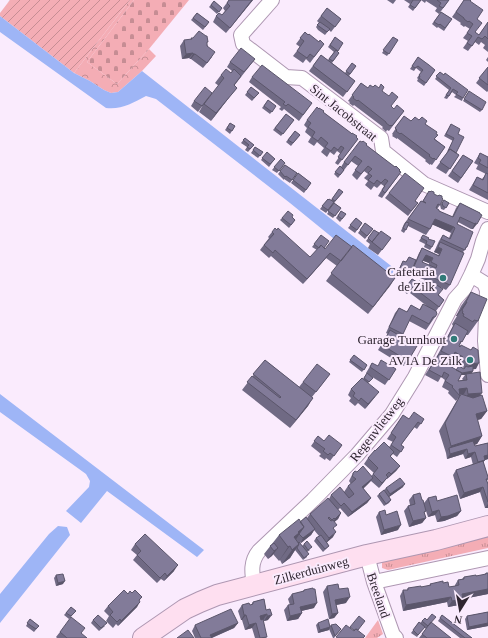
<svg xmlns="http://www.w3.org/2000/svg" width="488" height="638" font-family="Georgia,serif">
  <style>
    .grass { fill: url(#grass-tufts) }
    .forest { fill: url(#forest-crowns) }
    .cemetery { fill: url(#cemetery-stones) }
    .garden { fill: url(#garden-furrows) }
    .water { fill: #9eb5f6 }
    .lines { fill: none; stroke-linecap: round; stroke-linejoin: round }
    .street-casing { stroke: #ae97b2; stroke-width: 16 }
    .secondary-casing { stroke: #ae97b2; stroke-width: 22 }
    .street { stroke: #fff; stroke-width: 14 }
    .secondary { stroke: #fedff0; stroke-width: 20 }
    .wall { fill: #706a84; fill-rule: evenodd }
    .shaded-wall { fill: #5b566b }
    .building { fill: #827b99; stroke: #5b566b; fill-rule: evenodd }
    .poi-dot { fill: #317a78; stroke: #faebfd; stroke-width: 1.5 }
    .labels { text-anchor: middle; stroke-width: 4; stroke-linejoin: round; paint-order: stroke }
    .street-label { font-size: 13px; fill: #2e2530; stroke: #faebfd }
    .poi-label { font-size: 13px; fill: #2e2530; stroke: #faebfd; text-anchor: end }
  </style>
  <defs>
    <pattern id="grass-tufts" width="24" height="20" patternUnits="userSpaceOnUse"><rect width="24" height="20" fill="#f4adb5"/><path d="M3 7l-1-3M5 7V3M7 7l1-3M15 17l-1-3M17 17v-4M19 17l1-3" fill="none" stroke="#c68d94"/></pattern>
    <pattern id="forest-crowns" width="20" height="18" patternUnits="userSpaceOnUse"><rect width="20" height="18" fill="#f4adb5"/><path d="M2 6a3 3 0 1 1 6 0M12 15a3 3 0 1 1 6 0" fill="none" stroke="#c68d94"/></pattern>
    <pattern id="cemetery-stones" width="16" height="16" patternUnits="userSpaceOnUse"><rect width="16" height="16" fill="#f4adb5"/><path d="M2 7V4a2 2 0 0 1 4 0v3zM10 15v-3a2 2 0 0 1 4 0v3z" fill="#c68d94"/></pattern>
    <pattern id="garden-furrows" width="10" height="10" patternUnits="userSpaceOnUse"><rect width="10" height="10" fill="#f4adb5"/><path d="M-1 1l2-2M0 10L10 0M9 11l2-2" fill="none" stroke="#c68d94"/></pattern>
  </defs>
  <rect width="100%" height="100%" fill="#faebfd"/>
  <path class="grass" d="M488,534v14l-100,22 -6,-2v-7z
    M378,620l5,14 -6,4h-12z"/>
  <path class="forest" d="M130,0h4l-47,62 30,22 32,-35 7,7 -14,15 -24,21 -7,1 -7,-3 -14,-9 -16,-8z"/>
  <path class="cemetery" d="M134,0h55l-40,49 -32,35 -30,-22z"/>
  <path class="garden" d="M10,0h120l-56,73 -74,-57v-3z"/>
  <path class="water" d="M0,16l74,57 16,8 14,9 7,3 7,-1 24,-21 253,198 -8,13 -97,-79 -134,-104 -10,-3c-13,7 -25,14 -40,12l-106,-76z
    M0,394l204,156 -7,7 -90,-66 -26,32 -15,-12 23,-24 1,-6 -4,-7 -86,-62z
    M58,526l9,1 3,8 -70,88v-29l49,-60z"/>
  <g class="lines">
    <g class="street-casing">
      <path id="street" d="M272,0l-31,35 2,9 43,33 16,1 79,60 2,13 41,33 64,28
        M471,275l13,8 3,7 -2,51 3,34
        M367,555l7,27 19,53 3,3
        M374,582l114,-24
        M254,586c-2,-13 -4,-24 5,-35l54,-51 44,-45 35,-41 23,-37 40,-78 9,-10 7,-14 7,-16 5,-18 5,-12"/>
    </g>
    <g class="secondary-casing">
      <path id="secondary" d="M143,638l42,-29 15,-7 17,-7 150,-40 69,-15 52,-14"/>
    </g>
    <use href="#street" class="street"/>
    <use href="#secondary" class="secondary"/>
  </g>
  <path class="wall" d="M229,0h24l-27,33 -13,-11 3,-6 6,-1 3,-4 -2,-3z
    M387,0h9l-3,4z
    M404,0h9l-3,4z
    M413,0h8l-8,11 -5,-4z
    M421,0h28l-10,14 -4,-3 2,-3 -11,-7 -1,2z
    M464,0l6,1 7,18 -2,13 4,3 9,-13v30l-5,-4 2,-3 -4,-3 -2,3 -4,-3 -7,9 -5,-3 5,-7 -5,-3 7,-9 -5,-3 -1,1 -4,-3 1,-1 -9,-6z
    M214,1l8,7 -5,6 -8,-7z
    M327,8l14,11 -10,13 -2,-2 -4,5 -7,-5 -2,-3 3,-4 -2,-2z
    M441,12l11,7 -8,12 -6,-4 -1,1 -5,-4z
    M197,13l12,9 -6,8 -12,-10z
    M305,32l14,10 5,2 -14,19 -4,-4 -3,4 -10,-7 7,-9 -4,-3z
    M335,37l8,6 -6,8 2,2 -7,10 13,10 7,-10 4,3 -7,10 6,5 -12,16 -34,-26 12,-16 7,5 6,-8 -6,-5z
    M393,37l5,3 -11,16 -5,-3z
    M191,38l16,6 5,13 -9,11 -12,-9h-1l-1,-1 -7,1 -2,-13 4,-6h6z
    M418,57l17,13 -11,16 -7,-5 1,-2 -1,-1 4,-6 -5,-4 -2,3 -4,-2z
    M488,57v5l-2,-2z
    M255,59l-21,27 3,2 -6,7 -20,26 -12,-9 4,-7 -5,7 -7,-6 3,-5 15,-3 10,-12 -4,-3 6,-8 10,-2 1,-2 -5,-4 3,-5z
    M488,67v24l-1,1 -11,-9z
    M440,72l4,3 19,23 -1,3 -8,-4 2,-2 -4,-3 -5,7 -3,-1 5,-8 -14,-11z
    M252,77l60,26 -13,18 -15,-12 -2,2 -3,-2 2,-2 -32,-25z
    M361,83l7,5 5,-1 9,4 9,15 3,3 10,2 -15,20 -2,-1 -1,2 -4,-4 1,-1 -29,-22 -1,1 -4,-3 1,-1 -2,-1z
    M251,87l8,6 -7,8 -7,-6z
    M469,91l13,19 -2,2 -17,-11z
    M268,100l8,6 -6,8 -8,-6z
    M323,112l35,27 -20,26 -3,-2 6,-9 -4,-3 -3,4 -4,-3 -3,5 -6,-5 3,-4 -7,-6 -3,4 -6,-4 3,-5 -6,-5 2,-4 -3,-3 3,-5z
    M286,114l8,6 -13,16 -8,-6z
    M404,116l7,5 14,3 11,10 -1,5 10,8 -13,18 -2,-1v1l-5,-4 1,-1 -29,-22v1l-5,-3 1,-1 -1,-1z
    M230,123l5,3 -5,8 -5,-4z
    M451,124l7,10 -2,19 3,2 -13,19 -10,-6 10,-14 7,-13 -9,-5z
    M295,131l5,4 -9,11 -5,-4z
    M245,138l9,7 -6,7 -3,-2 2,-3 -6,-4z
    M366,145l35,27 -19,26 -4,-2 6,-10 -3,-2 -4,4 -3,-2 -3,4 -6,-5 3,-4 -4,-3 4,-4 -4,-3 -7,9 -5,-5 6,-9 -7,-5 -13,17 -4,-4 6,-8 1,1 3,-5z
    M255,147l8,5 -5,6 -7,-5z
    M267,152l8,7 -6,8 -8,-7z
    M480,153l8,4v43l-19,-10 5,-8 3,-5 5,2 4,-5 -10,-5 2,-4 -4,-2z
    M463,155l10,6 -15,22 -10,-7z
    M281,159l4,4 -8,10 -5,-3z
    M285,165l12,8 -7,10 -6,-4v1l-6,-6z
    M298,173l13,10 -7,10 -13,-10z
    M339,189l4,3 -17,21 -6,-4 8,-10 3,1z
    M429,191l5,3 6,11 -3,4 2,2 13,6 4,-9 4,-5 20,10 -7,16h-2l-13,-7 -1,2 10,23 -4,5 -13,33 -4,5 -6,-3 -1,8 5,5 -8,11 -1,6 -9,13 -17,-9 -8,15 7,25 -4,5 -26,-16 10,-16 -2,-1 9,-20 4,-5 8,4 4,-7 8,5 4,-6 4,2 -17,-13 9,-12 4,2 2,-3 -15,-6v-2v1l-3,-2 -4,7 -7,-3 7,-14 3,1 3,-5 7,3 3,-7 3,-5 16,7 1,-1 -5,-2 5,-11 4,-6 6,3 2,-5 -19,-9 -2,5 -4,6 -18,-9 -4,7 -3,-2 3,-7 17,-23 1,1zM423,261l6,2v2l-7,-3z
    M389,193l26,8 3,2 -10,13 -23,-18z
    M444,200l5,3 -5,7 -3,-1 -1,-4z
    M334,203l7,5 -8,10 -6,-4z
    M341,211l5,3 -6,8 -4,-4z
    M292,217l3,3 -6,8 -9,-8 2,-2z
    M356,218l6,5 -7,10 -7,-5z
    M365,223l8,6 -8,10 -7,-6z
    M374,230l5,3 12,5 -13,17 -10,-7 2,-4 -4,-3z
    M272,232l38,25 7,-7 -5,-3 9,-12 3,13 1,1 70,29 -27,36 -42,-33 11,-15 -11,-8 -23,26 -32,-28 -2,2 -9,-8 9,-12 -1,-1z
    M423,235l5,4 4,8 -2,3 -6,-3 1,-3 -6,-3z
    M412,279l5,3 -10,12 -4,-3z
    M471,292l7,29 -10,14h-2l-7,11 12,4 2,-3 3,22h-3v2l-1,2 15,38 -6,8 -4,1 5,16 -5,8 -3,1 1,1 13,-3v16l-3,1 -2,2 5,15v2l-1,2 1,3v24h-3l-5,-16 -20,7 -7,-24 3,-5 17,-5 -2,-8 -6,2 -2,-5 -16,5 -1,-6 -7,-22 17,-29 5,-8h-1v2l-4,5 -8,-8 1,-2 -7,-4 3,-7 -4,-3 -3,5 -13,-7 12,-19 16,-30 -1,-2 5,-8h-1l5,-10zM452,358l7,4 -1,3 6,3v1l-5,-3 -3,4 -8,-5zM461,375h4l-3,4 1,1 -5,1z
    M354,355l13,10 -5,7 -13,-10z
    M265,360l34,27 4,-5 27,-8 -18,23 -4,9 -18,22 -48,-38z
    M372,363l5,3 19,3 -11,16 -16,-10 4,3 -5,5 7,14 -10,12 -7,-6 -3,3 -6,-5 2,-3 -3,-3 3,-6 12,-10 4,-6h-1z
    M403,415l6,4h15l-7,10 -3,-2 -13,18 3,2 -7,10 -4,-3 -3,3 10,9 -4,5 -9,8v-1l-8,10 -8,-7 -8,7 8,10 -4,5 -19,14 -8,-9 -2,2 3,3 -3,6 -4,3 -1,15 -6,5 2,4 -6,6 -9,-11 2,-3 3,-2 -5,-6 -3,5 -11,8 2,3 2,-2 6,6 -3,2v5l-4,3 -8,-10 -5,8 -8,6 -2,-4 -1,1 -6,-7 -5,5 -4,-5 15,-19 28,-17 3,-4 19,-15 2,-4 13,-3 4,-6 3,-2 -2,-3 4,-8 18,3 3,-3 -10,-9 4,-6 7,-7 14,-4 4,-5 -6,-3z
    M318,436l6,5 18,4 -12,16 -4,-3 -1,2 -6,-4 2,-2 -10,-8z
    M403,487l-14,10 2,3 -2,3 -5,3 -7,-10 2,-2 5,-4 2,-2z
    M413,495l9,5 2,3 4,-5 9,3 24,10 -4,5 -13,5 -7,1 -2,-7 -7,2 -2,-6 -2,2 2,5 -4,5 -13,4 -5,-16 4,-5 2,-1 -1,-5z
    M379,512l7,3 12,15 -17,5 -5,-18z
    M135,544l39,27 -10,10 -3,-2 -4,4 -24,-23 4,-5 -6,-5z
    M486,573l2,21 -25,5 -4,6 -11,2 -1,-5 -44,9 -3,-15 3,-6h4l1,-2 13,-1 8,-1 1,-2 13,-1 6,4 6,-1v-1l3,-5 4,-1 2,-2 12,-1 8,-1z
    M56,575l7,9 -7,2 -2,-8z
    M327,586l12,3 7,14 -10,2 2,8 -4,5 -5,1 -6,-27z
    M304,590l10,18 -13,3 1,2 -4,6 -11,2 -3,-11 4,-5h2l-2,-6 4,-5 10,-2z
    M132,593l10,4 -3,4 -2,6 -19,19 -2,-2 -3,4 -7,-7 3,-5 -5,-5 4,-5 20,-12z
    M264,599l4,21 -4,1 -1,-1 3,18h-11l-3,-10 -7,2 -3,-10h-1l-3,-9 4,-6h9l2,-3z
    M71,607l5,4 -7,8 -5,-4z
    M488,612v14l-21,4 -2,-11 2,-3z
    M442,615l30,23h-12l-22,-17z
    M425,618l2,2 24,18h-32l7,-9 -2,-2 -7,10 -6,-4 8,-11 1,1z
    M30,619l9,7 -5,6 -8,-6z
    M93,620l12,6 -6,5 -8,-8z
    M238,623l-4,5 -22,10h-17l-3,-7 3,-6z
    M318,623l12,3 1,-1 10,4 -7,9h-1l-4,-9v1l-11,3 -2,-8z
    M60,632l27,6h-30l-1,-1z"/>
  <path class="shaded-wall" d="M252,0h1l-27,33 4,-5z
    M193,53l-4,5 -7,1 4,-5z
    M193,54h2l-4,5h-1z
    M237,88l-6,7 -20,26 5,-8z
    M435,219l19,8 -4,5 -19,-8z
    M475,223l2,1 -4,5h-1z
    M438,247l4,2 -3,5 -5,-2z
    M330,253l-4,5 -23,26 4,-5z
    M426,255l7,3 -4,5 -7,-3z
    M395,278l-5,8 -22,28 5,-7z
    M466,302h1l-10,14h-1z
    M479,363l-3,6 -10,1 4,-6z
    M473,371l-2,3h-5l-1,1h-6l2,-2z
    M467,388l-3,6h-6l1,-5z
    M379,392l-4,5 -10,12 3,-5z
    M482,393l-4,5 -14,2 4,-6z
    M313,398l-5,8 -18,22 6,-8z
    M487,411l-6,8 -11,3 6,-8z
    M482,436l-5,8 -27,8 -1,-4 -3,5 5,-7z
    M467,449l-4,5 -16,5 3,-5z
    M475,452l-4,5 -6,2 3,-5z
    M488,455v4l-3,1 -4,5 -7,2 4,-5 6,-6z
    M400,466l-4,5 -9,8 4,-5z
    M388,477l-4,5 -5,6 3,-5z
    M373,478l-4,5 -10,10 3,-6z
    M405,484l-2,3 -14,10 1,-3z
    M483,487l-3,5 -20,7 4,-6z
    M371,498l-4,5 -19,14 4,-5z
    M488,504v4h-3z
    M439,510l-4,5 -7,2 4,-5z
    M461,511l-4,5 -13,5 -7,1 4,-5z
    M341,513l-3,6 -7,6 4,-6z
    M426,518l-4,5 -13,4 4,-6z
    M401,525l-3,5 -17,5 3,-5z
    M304,527l-9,14 -3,2 -13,18 9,-14 -1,-1 11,-14z
    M315,529l-4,6 -11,9 3,-6z
    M336,532l-3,5 -8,7 4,-6z
    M299,544l-9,14 -8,6 10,-14z
    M278,548l-6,8 -4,3 6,-8z
    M178,565l-4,6 -10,10 3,-5z
    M65,581l-2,3 -7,2 2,-3z
    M488,589v5l-30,6 4,-6z
    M350,597l-4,6 -15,3 4,-6z
    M451,597l-4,5 -44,9 3,-6z
    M463,599l-4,6 -11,2 4,-6z
    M140,602l-3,5 -19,19 3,-5z
    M317,603l-3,5 -17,4 3,-5z
    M302,613l-4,6 -11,2 3,-5z
    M338,613l-4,5 -5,1 3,-5z
    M267,614l-4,6 -6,1 3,-5z
    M244,615h2l-4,5h-1z
    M272,615l-4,5 -4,1 3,-5z
    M238,623l-4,5 -23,10 -1,-3z
    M256,623l-4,5 -7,2 4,-5z
    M488,623v3l-21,4 2,-3z
    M330,627l-1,3 -11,3 2,-3z"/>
  <path class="building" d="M229,0h23l-22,28 -14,-12 3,-3 3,2 8,-9 -3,-3z
    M413,0h8l-6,8 -5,-3z
    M437,0h12l-6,8 -4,-2 2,-3z
    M464,0h7l-1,1 13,9 -6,9 5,4 -7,9 4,3 9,-13v17l-3,-3 -3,3 -4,-2 -6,9 -5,-3 5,-7 -5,-3 6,-9 -4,-3 -1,1 -4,-3v-1l-8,-6z
    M214,1l8,7 -3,4 -8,-7z
    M327,8l14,11 -6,8 -14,-11z
    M441,12l11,7 -7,9 -5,-4 -1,1 -5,-3z
    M197,13l12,9 -4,5 -12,-9z
    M320,22l10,7 -3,3 -7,-5 -3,-2z
    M199,31l7,5h1l1,6h-1v4l8,6 -8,11 -12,-9h-2v-1l-7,1 -2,-14 8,-1 -1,-1h2z
    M305,32l3,3 1,-1 10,8 1,-2 4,4 -10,13 -4,-3 -3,4 -10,-7 7,-10 -4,-3z
    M335,37l8,6 -5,8 -8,-6z
    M393,37l5,3 -9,14 -6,-4z
    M241,48l14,11 -11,13 -14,-10z
    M336,50l3,3 -6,8 -4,-2z
    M321,55l34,26 -8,11 -34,-26z
    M418,57l11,8 6,5 -9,13 -7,-5 1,-2 -1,-1 4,-5 -5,-4 -3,2 -3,-2z
    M352,63l4,3 -6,8 -4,-3z
    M262,65l50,38 -9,12 -15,-11 -2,2 -3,-2 2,-2 -33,-25z
    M488,67v18l-9,-7z
    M226,69l5,4 3,-4 7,7 -7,9 3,3 -21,25 -12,-9 20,-26 -3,-3z
    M440,72l4,3 1,-2 23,17 -5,8 -7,-4 2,-2 -5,-3 -4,7 -3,-1 5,-7 -15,-12z
    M361,83l7,5 2,-3 3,2 2,-2 4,3 2,-4 3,3 -2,4 7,5 3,-4 6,5 -7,9 3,3 3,-4 7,6 -12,15 -1,-1 -1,1 -4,-3v-1l-28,-22 -1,1 -4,-3 1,-1 -2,-2z
    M205,87l7,6 -10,13 -8,-5z
    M251,87l8,6 -5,5 -7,-6z
    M469,91l17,11 -4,8 -18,-11z
    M268,100l8,6 -4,6 -8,-6z
    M317,107l2,2v-1l5,3 -1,1 28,21 1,1v-1l5,3 -1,1 2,2 -16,21 -4,-3 6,-9 -3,-2 -3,4 -4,-3 -3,4 -6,-4 3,-4 -7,-6 -3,4 -6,-4 3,-5 -7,-5 3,-4 -4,-3z
    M286,114l8,6 -11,14 -8,-6z
    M404,116l7,5 4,-4 4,3 3,-3 5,4 -2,3 12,8 -1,2 2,1 -4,4 11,8 -9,13 -2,-2 -1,1 -4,-3 1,-1 -29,-22 -1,1 -4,-3 1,-1 -2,-2z
    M230,123l5,3 -3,5 -5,-3z
    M451,124l9,5 -2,5 6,3 -8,16 -6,-4 -2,2 6,-13 -8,-4z
    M295,131l5,4 -7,8 -5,-3z
    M245,138l9,7 -4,4 -3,-2 2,-2 -6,-5z
    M360,141l2,1 1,-1 4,3 -1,1 29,22 1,-1 4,4 -1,1 2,1 -16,21 -3,-3 3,-4h-1l4,-5 -3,-2 -4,4 -4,-3 -3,4 -6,-4 4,-4 -4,-3 4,-4 -4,-3 -7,8 -6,-4 7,-9 -7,-5 -7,9 -4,-3z
    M255,147l8,5 -3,4 -7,-6z
    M450,149l9,6 -9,14 -10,-7z
    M267,152l8,7 -5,5 -8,-6z
    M480,153l8,4v11l-9,-5 2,-3 -3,-2z
    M463,155l10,6 -12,17 -9,-7z
    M281,159l4,4 -6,8 -5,-4z
    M285,165l12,8 -5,7 -6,-4 -1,1 -5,-6z
    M340,166l4,4 -4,5 -5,-3z
    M298,173l13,10 -5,7 -13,-10z
    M405,173l19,15 -9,13 3,2 -7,8 -22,-18z
    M486,173l2,1v19l-15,-8 4,-8 6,3z
    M339,189l4,3 -8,9 -3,-2z
    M429,191l1,1 1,-1 3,1v2l4,2 1,-1 3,1v2l1,1 -3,6 -2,-1 -2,4 3,2v1l14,6 7,-14 20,10v1l2,1 -5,9 -2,-1v1l-15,-7 -1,3 -2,4 16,8 -6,15h-1l-1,3 -24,-11 2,-4 7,4 5,-11 -1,-1 -19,-8 -5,10 -22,-10 13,-18 5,2 -3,-2z
    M328,199v1l1,-1 5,3 -6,8 -6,-4z
    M444,200l5,3 -3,5 -3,-2 -1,-3z
    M334,203l7,5 -6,8 -7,-5z
    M288,211l5,4 -1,2 3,3 -4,5 -9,-7z
    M341,211l5,3 -4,5 -4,-3z
    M356,218l6,5 -5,7 -7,-5z
    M406,222l3,1 -3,7 -3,-2z
    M365,223l8,6 -6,7 -7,-6z
    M275,228l2,2 1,-2 32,29 11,-12 4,4 11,-14 16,12 -11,14 -11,-8 -23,26 -32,-29 -2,3 -9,-8 10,-11 -2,-2z
    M374,230l5,3 -7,9 -4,-4z
    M381,231l10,7 -9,12 -10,-8z
    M321,235l8,6 -5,7 -3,-3 -2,3 -5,-4z
    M423,235l6,3 -1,1 7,2 -3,6 -6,-3 1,-3 -6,-3z
    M440,242l24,11 -14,32 -37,-16 9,-21 17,8 3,-7 -4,-2zM426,255l7,3 -2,4 6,3 -1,3 -14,-6z
    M353,245l42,33 -22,29 -42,-34z
    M409,257l7,3 -4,10 -7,-3 -1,1 4,1 -3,7 -7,-4 5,-11 3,1z
    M412,279l5,3 -8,10 -4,-4z
    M426,279l8,7 1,-2 8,5 -5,6 6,5 -5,7 -25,-19 5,-7 4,2z
    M471,292l16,7 -9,22 -4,-1 -1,2 -10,-6 1,-2 -2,-1 1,-1 -1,-2 5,-8h-1z
    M423,304l13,7 1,3 -2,3h-2l-4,7 -17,-9 -9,19 -14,-7 10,-19 8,4 4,-7 9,5z
    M455,323l13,8 -6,11 -1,-1 -2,5 1,1 1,-2 10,5 2,-3 5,3 1,13 -9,1 -9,-5 2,-2 -8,-5 -2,5 -12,-6z
    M390,330l27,16 -9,15 -26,-16z
    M439,354l12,6 -3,5 14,8 -4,8 9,-1 -1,-6 14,-2 2,21 -14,1 -1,-6 -8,1 1,7 -8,-9 1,-1 -8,-5 4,-6 -5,-3 -2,5 -13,-7z
    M354,355l13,10 -3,5 -14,-10z
    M265,360l48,38 -17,22 -49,-38 5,-6 28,22 1,-1 -28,-23z
    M381,360l15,9 -7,11 -19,-13 2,-4 6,3z
    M317,364l13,10 -14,18 -13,-10z
    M459,366l5,3 2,-3 2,1 5,-1v5l-11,2 -6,-3z
    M367,373l6,5 -4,4 -5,-4z
    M362,378l17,14 -11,12 -7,-6 -2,3 -6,-5 2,-3 -4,-4z
    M461,394l12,4 9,-3 5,16 -11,3 6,22 -31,10 -6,-23z
    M414,412l10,7 -3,5 -3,-2 -15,20 -2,3 3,2 -3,5 -10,-7 5,-8 -5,-4 12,-18 6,4z
    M329,435l13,10 -8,11 -4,-3 -2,2 -5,-4 2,-2 -11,-8 4,-5 6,5z
    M473,441l2,5 13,-3v12l-4,1 1,4 -7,2 -3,-10 -7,2 -1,-5 -17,5 -1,-6z
    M384,442l10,10 -4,4 10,10 -9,8 -2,-2 -3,3 2,2 -6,6 -9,-9 5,-6 -10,-10 7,-8v1z
    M483,461l5,16v2h-2l2,5v18l-5,-15 -19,6 -8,-23z
    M363,466l10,12 -11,9 9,11 -19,14 -8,-9 -3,3 -10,-11 9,-8 9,11 5,-4 -6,-8 8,-7 -4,-3 1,-1v-2l2,-2 2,1z
    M400,478l5,6 -15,10 -4,-6z
    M384,490l7,10 -5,4 -7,-10z
    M420,493l2,7h1l3,11 -2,1 2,6 -13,3 -5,-15 7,-2 -2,-9z
    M457,495l4,16 -13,5 -7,1 -2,-7 -7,2 -4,-14 8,-2 1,5z
    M328,498l13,15 -6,6 -1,-1 -2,2 -3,-3 -1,1 3,3 2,-1 4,5 -4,3 3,4 -7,6 -19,-24z
    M385,510l1,5 11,-4 4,14 -17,5 -5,-18z
    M306,517l9,12 -12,9 -4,-4 5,-7 -4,-5z
    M299,519l5,8 -6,5 1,1 -5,4 5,7 -7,6 -2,-4 -2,1 -9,-12z
    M145,534l33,31 -11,11 -2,-3 -5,5 -23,-23 4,-4 -6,-7z
    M321,535l8,11 -4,3 -9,-11z
    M307,541l5,6 -4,3 -4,-6z
    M299,542l10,12 -5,4 -7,-10 2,-4 -1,-1z
    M274,543l4,5 -4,3 -4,-5z
    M486,573h2v16l-26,5 1,5 -11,2 -1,-4 -45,8 -3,-15h5v-2l13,-2v1l10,-2 -1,-1 13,-3v2l5,-1 1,5 6,-1 4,-1 -1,-5 6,-1v-2l12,-2v1l10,-2z
    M63,574l2,7 -7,2 -2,-8z
    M338,584l1,5 9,-1 2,9 -15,3 3,13 -6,1 -5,-28z
    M313,588v1h2l2,14 -17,4 2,6 -12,3 -2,-11 6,-1 -2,-10 12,-3v-1z
    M124,590l4,4 2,-3 2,2 3,-3 7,7 -3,3 1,2 -19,19 -1,-2 -3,3 -7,-7 3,-3 -5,-6z
    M264,599l2,11 4,-1 2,6 -5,1v-2l-7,2 1,4 2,-1 4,18 -7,1 -4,-15 -7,2 -3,-10h-2l-2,-10 7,-2 1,2 3,-1v-2z
    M71,607l5,4 -5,5 -5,-3z
    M231,609l7,14 -28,12 2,3h-11l-6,-13z
    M488,612v11l-19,4 -2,-11z
    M432,614l4,3 -8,9 -6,-5 3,-3 2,2z
    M98,615l9,8 -6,5 -8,-8z
    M442,615l30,23h-7l-25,-20z
    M359,616l6,5 -7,9 -2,-1 -2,1 -4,-3z
    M71,617l14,11 -4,5 6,5h-20l-7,-6z
    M30,619l9,7 -3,3 -9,-6z
    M328,619l2,8 -10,3 -2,-7z
    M419,622l6,5 -7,8 -5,-5z
    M431,622l20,16h-24l-5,-4z
    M336,624l5,5 -6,7 -4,-11z
    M346,625l8,6 2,-2 9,7 -2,2h-25l-2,-1z
    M188,630l6,8h-17z"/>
  <g class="poi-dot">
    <circle cx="443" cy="278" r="4"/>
    <circle cx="454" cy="339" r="4"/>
    <circle cx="470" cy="360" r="4"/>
  </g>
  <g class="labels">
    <g class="street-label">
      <text transform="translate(344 112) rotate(39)" y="5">Sint Jacobstraat</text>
      <text transform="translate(376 429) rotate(-52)" y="5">Regenvlietweg</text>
      <text transform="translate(311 570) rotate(-15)" y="5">Zilkerduinweg</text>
      <text transform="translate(379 595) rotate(71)" y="5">Breeland</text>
    </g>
    <g class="poi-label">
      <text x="435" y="276">Cafetaria<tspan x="435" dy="15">de Zilk</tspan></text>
      <text x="446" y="344">Garage Turnhout</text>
      <text x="462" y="365">AVIA De Zilk</text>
    </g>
  </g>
  <g transform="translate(460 610) rotate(191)" stroke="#faebfd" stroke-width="3" paint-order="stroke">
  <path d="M0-3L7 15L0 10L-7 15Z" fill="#2e2530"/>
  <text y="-6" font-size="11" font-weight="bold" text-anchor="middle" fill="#2e2530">N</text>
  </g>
</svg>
